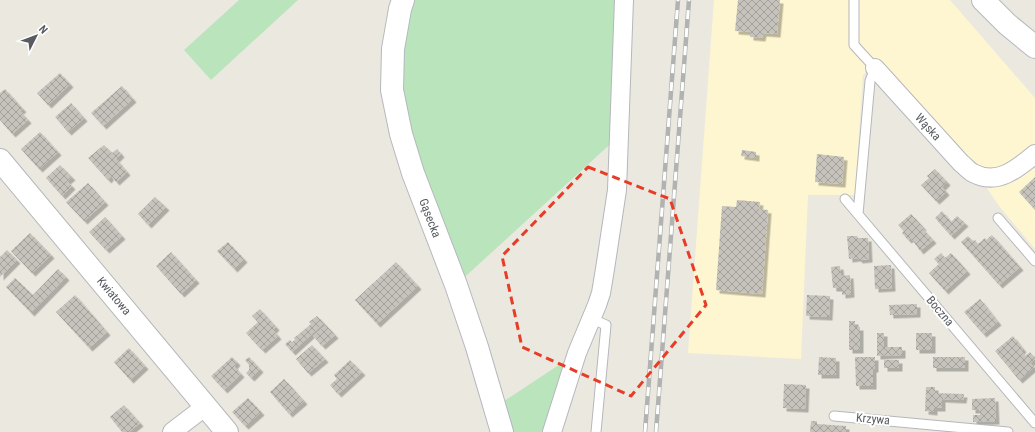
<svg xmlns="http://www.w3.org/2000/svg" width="1035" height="432" font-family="'Roboto Condensed',sans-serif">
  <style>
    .commercial { fill: #fef5d1 }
    .green { fill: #bae4bc }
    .building { fill: url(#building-cross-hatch); filter: url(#shadow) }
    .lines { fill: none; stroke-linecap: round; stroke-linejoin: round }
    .service-casing { stroke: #b5b7bc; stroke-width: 11 }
    .minor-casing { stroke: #b5b7bc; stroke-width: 20 }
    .tertiary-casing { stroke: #b5b7bc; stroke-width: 24 }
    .secondary-casing { stroke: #b5b8be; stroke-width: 24 }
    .service { stroke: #fff; stroke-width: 9 }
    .minor { stroke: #fff; stroke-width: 18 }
    .tertiary { stroke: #fff; stroke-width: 22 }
    .secondary { stroke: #fff; stroke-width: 22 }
    .rail-casing { stroke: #b1b2b2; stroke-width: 4.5 }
    .rail { stroke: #fff; stroke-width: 3; stroke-dasharray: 9; stroke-linecap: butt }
    .marked { fill: none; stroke: #e93c27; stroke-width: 3; stroke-dasharray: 8 5; stroke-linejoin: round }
    .labels { text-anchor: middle; stroke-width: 4; stroke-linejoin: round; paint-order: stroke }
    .street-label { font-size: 12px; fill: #585b60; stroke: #fff }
  </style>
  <defs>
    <pattern id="building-cross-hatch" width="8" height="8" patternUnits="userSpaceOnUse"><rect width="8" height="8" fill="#c6c3bc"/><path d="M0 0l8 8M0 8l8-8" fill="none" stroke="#a4a19c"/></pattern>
    <filter id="shadow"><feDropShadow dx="3.5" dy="3.5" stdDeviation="0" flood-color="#0004"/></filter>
  </defs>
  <rect width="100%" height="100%" fill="#ebe9df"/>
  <path class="commercial" d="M714,0h236l85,98v151l-36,-43 -31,-46 -88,-98 -17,13 -8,120h-47l-7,164 -113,-6z"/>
  <path class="green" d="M239,0h59l-87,80 -27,-30z
    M403,0h221l-6,137 -162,148 -55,-151z
    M577,353l-25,79h-50l-7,-25z"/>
  <path class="building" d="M738,0h42l-3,34 -14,-1 -1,5 -12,-1v-5l-15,-1z
    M60,73l10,11 -22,21 -11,-12z
    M122,86l11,13 -30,27 -12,-13z
    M5,89l18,20 -3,2 8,9 -16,14 -12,-14v-27z
    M71,103l13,15 -16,14 -13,-15z
    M40,132l18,20 -19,17 -18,-20z
    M104,145l8,8 5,-4 4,5 -5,5 11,13 -11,10 -5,-6 -3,4 -20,-22z
    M742,150l14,2v6l-15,-2z
    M817,154l27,3 -2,27 -27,-2z
    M60,165l12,12 -5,4 5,5 -10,10 -16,-18z
    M935,169l12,13 -5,5 4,5 -10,9 -15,-16 8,-7 -2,-2z
    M1035,177v33l-16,-18z
    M88,183l17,19 -21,19 -18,-19z
    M155,197l11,10 -18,18 -10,-11z
    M737,200l23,2 -1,7 9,1 -6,84 -46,-4 6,-84 14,1z
    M942,211l9,11 6,-6 8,7 -14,13 -16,-18z
    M911,214l12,13 -1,1 11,12 -13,11 -9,-13 -3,2 -6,-7 2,-2 -6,-6z
    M105,217l17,19 -16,14 -17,-18z
    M30,233l21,22 -19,18 -21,-22z
    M992,235l28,32 -21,18 -38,-43 7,-6 5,5 2,-1 3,4 7,-6 1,2z
    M847,236h10l1,2h10l1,21 -10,1 -1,-2 -9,1z
    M228,242l16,17 -10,10 -17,-18z
    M7,250l10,10 -17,17v-20z
    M171,252l25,28 -15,14 -25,-28z
    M941,253l4,5 6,-5 16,18 -22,20 -16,-18 10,-9 -5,-5z
    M396,262l22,24 -41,38 -22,-24z
    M891,265l1,23 -17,1 -1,-23z
    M840,266l1,10 9,-1 1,19 -9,1v-7h-9l-2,-21z
    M58,269l8,8 -35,36 -25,-26 9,-9 18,17z
    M75,295l32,37 -18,16 -33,-36z
    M807,295l23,1 -1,21 -23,-1z
    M980,299l18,23 -15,12 -19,-22z
    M917,304v10l-27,1 -1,-10z
    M260,309l16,18 -3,3 5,6 -16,14 -16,-17 12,-11 -6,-6z
    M317,316l7,7 -32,29 -7,-8 5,-4 2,2 3,-2 -1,-2 17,-14 -2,-2z
    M849,321h6v6h5v23h-11z
    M326,325l9,10 -13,11 -9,-10z
    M877,333h7v14h18v8l-25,1z
    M916,333h16v17h-16z
    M1013,336l10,13 -2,2 4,5 5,-4 5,6v1l-5,4 4,4 -15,13 -24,-29z
    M312,345l13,14 -17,14 -12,-14z
    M129,348l16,18 -15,14 -16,-18z
    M232,357l5,5 -3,4 7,8 -17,16 -13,-14z
    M249,357l11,12 -9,9 -5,-5 3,-3v-5l-4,-5z
    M819,357l17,1v17h-18z
    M855,357h20v12h-2v17h-17z
    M933,357h32v11h-32z
    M350,360l12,12 -24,22 -8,-9 7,-6 -3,-4z
    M884,360h15v8h-15z
    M284,379l20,22 -15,13 -19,-22z
    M784,384l22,1 -1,24 -22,-1z
    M926,387h9v6l29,1 -1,6 -21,-1v9h-8v4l-9,-1z
    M248,398l13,14 -16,14 -13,-14z
    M995,398l1,23 -23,1v-7h7l-1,-5h-7v-11z
    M124,405l16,18 -11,9h-7l-12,-15z
    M811,421h6v3l29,2v6h-36z"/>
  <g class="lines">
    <g class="service-casing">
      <path id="service" d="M854,0v45l21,23 -5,13 -12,133
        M845,199l190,224
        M998,218l37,43
        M592,319l14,6 -10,107
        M834,416l174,16"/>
    </g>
    <g class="minor-casing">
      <path id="minor" d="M875,68l86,95c4,3 8,8 12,10 24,13 44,-4 62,-19
        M172,432l34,-26
        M552,432l25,-79 20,-48 4,-12 4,-24 12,-79 7,-190"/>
    </g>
    <g class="tertiary-casing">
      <path id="tertiary" d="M0,160l227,272"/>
    </g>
    <g class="secondary-casing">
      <path id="secondary" d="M403,0l-3,9 -7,40 -1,41 9,44 12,39 43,112 21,62 25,85
        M983,0l24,24 28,23"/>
    </g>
    <use href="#service" class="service"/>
    <use href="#minor" class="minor"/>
    <use href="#tertiary" class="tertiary"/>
    <use href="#secondary" class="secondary"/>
    <g class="rail-casing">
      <path id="rail" d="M645,432l33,-432
        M656,432l33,-432"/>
    </g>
    <use href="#rail" class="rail"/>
  </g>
  <path class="marked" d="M588,167l82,32 36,106 -75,91 -109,-49 -20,-91z"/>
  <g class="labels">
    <g class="street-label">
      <text transform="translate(928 127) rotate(48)" y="4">Wąska</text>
      <text transform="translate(430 218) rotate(69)" y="4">Gąsecka</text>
      <text transform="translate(114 296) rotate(50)" y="4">Kwiatowa</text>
      <text transform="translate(940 311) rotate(50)" y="4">Boczna</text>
      <text transform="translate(873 419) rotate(5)" y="4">Krzywa</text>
    </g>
  </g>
  <g transform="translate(36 36) rotate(48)" stroke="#ffffff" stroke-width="3" paint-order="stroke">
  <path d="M0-3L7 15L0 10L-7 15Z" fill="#585b60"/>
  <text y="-6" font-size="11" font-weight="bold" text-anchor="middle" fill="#585b60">N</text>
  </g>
</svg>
